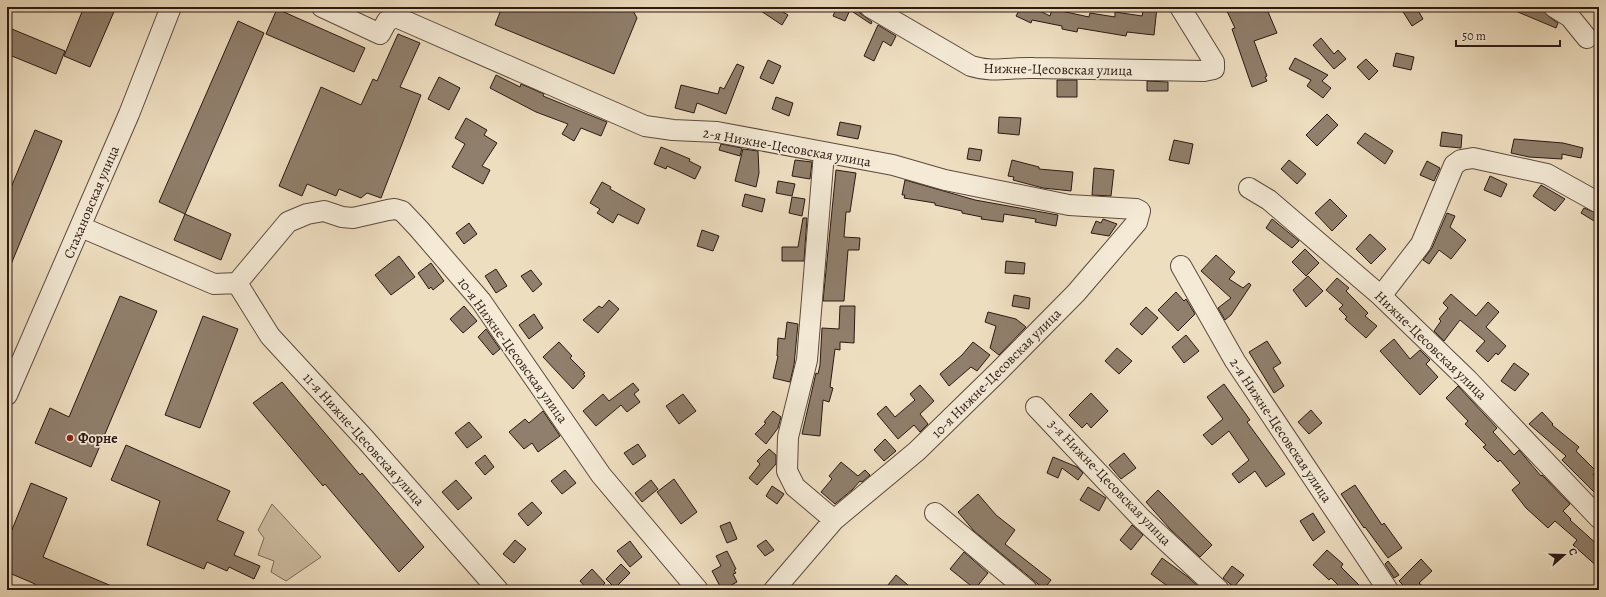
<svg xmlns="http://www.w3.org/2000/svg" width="1606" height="597" font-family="Alegreya,serif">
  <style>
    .green { fill: #cdbda2; stroke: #7c6b5a }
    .building { fill: #907f6c; stroke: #2b1912 }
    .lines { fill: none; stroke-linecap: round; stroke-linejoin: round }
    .minor-casing { stroke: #5c4a3e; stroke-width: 22 }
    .minor { stroke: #f4ead6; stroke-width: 20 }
    .poi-dot { fill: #8f2418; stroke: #f4ead6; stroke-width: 1.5 }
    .labels { text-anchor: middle; stroke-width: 3.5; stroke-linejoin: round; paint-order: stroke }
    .street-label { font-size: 14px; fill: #2b1912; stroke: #f4ead6 }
    .poi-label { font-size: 14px; font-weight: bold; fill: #2b1912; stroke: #f4ead6; text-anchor: start }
  </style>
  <rect width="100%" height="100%" fill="#eedec0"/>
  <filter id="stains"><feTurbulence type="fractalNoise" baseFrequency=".005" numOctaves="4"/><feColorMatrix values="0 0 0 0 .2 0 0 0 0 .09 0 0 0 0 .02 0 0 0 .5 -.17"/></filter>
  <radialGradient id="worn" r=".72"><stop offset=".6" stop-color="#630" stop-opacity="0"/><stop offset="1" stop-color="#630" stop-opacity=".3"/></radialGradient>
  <path class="green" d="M272,504l49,53 -35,24 -15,-9 3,-11 -16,-6 6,-17 -6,-8z"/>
  <path class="building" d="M84,7h32l-26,60 -26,-11z
    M502,7h129l6,11 -23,56 -119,-49z
    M755,7h20l13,8 -6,10z
    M837,7h22l1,6 12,9 -1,2 -21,-14 -5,11 -12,-5z
    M1021,7h11l18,9 2,-7 37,8 1,-4 25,4v-5l27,4 2,-9h13l-3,28 -27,-3 -1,4 -48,-8 -1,4 -15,-3v-3l-30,-6 -1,3 -15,-7z
    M1225,7h41l11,26 -23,8 13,35 -2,1 2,4 -15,6 -20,-58 3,-1z
    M1400,7h16l7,12 -11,7z
    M1506,7h37l5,9 10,7 -2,5z
    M277,9l88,39 -11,24 -88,-38z
    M238,21l26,12 -79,181 -26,-12z
    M878,25l18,11 -5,10 -8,-5 -9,20 -10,-5z
    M7,27l58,24 -9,23 -49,-20z
    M398,34l22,9 -20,44 21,8 -40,103 -14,-5 -6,5 -22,-9 -3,7 -29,-12 -5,12 -23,-10 42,-99 40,18 12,-26 4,2z
    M1321,38l13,16 4,-4 8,9 -12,10 -21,-24z
    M1396,53l18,4 -3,13 -18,-4z
    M1295,58l33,17 -6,6 9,7 -8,10 -16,-12 4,-6 -22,-11z
    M1366,59l12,12 -9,9 -12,-13z
    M768,60l13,6 -8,18 -13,-6z
    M737,64l7,3 -18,47 -29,-11 -3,10 -19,-5 6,-23 37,9 2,-7 4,2z
    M496,75l24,12 1,-3 23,10 -1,2 64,26 -6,14 -20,-8 -7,13 -12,-7 6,-10 -32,-12 -46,-24z
    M439,77l21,11 -11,22 -21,-11z
    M1057,80h20v17h-20z
    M1147,81l21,1v9h-21z
    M776,97l17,6 -4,13 -17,-7z
    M1327,114l11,11 -21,21 -11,-11z
    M999,117l22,1 -2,17 -21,-2z
    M466,118l21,12 -3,5 13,8 -15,23 8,4 -7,14 -31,-17 13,-23 -10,-6z
    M840,122l21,4 -3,13 -21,-4z
    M35,130l27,11 -55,133v-77z
    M1442,132l20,3 -1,13 -21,-2z
    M1365,133l28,18 -8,13 -28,-21z
    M1514,139l49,4 20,5 -2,10 -19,-4v5l-33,-2 -18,-4z
    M1174,140l19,4 -4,20 -20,-4z
    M721,144l21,4 -2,8 -21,-6z
    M661,147l29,12 -1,2 12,6 -6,12 -28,-13 -1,3 -12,-5z
    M969,148l13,2 -2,11 -13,-2z
    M743,149l15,2 1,22 -3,14 -21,-6z
    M795,160l17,2 -2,17 -18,-3z
    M1012,160l27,7v2l34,3 -2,19 -28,-3 -30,-8 1,-3 -6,-1z
    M1289,160l17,14 -9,10 -16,-15z
    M1427,161l13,7 -6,13 -14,-6z
    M1094,168l20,2 -3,26 -19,-1z
    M836,170l20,3 -6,39h-4l-2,25 16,1 -1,12h-11l-4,51h-21z
    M1490,176l17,8 -6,13 -17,-7z
    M905,180l70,20 83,15 -2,11 -21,-4 1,-3 -32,-5 -1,8 -22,-3 1,-2 -20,-4v-2l-27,-6v-2l-31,-5 1,-3h-3z
    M778,181l17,3 -3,12 -16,-3z
    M602,182l9,5 -1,2 35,20 -7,15 -20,-10 -5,9 -16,-10 3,-4 -10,-6z
    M1541,185l24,14 -10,12 -22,-15z
    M745,194l20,5 -3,13 -20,-6z
    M792,197l13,2 -3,17 -13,-3z
    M1330,199l17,17 -15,15 -17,-18z
    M1584,208l15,6v10l-18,-11z
    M1447,213l8,3 -5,11 16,13 -15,19 -12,-9 -10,14 -6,-4 9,-12z
    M185,214l46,20 -10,26 -47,-20z
    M803,218h4l-3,43h-22v-14h16z
    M1103,219l14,5 -8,12 -18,-3 5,-12 5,2z
    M1272,219l27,22 -7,7 -26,-20z
    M469,223l8,11 -13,10 -8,-11z
    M702,230l17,6 -6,15 -16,-5z
    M1370,234l16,15 -15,15 -15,-15z
    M1305,249l14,14 -13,13 -14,-14z
    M1216,255l19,17 -6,7 14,9 6,-5 2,2 -20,30 -6,5 -7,-12 13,-10 -30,-27z
    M399,256l16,21 -24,18 -16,-20z
    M1006,261l19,2 -1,11 -19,-1z
    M431,263l13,18 -11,9 -2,-3 -2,2 -11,-16z
    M496,269l11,17 -11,7 -11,-17z
    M531,270l11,14 -9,8 -12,-16z
    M1308,276l15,15 -17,16 -13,-17z
    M1337,278l12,10 -3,3 22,22 -3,3 12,10 -11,12 -21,-19 2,-2 -8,-8 4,-4 -17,-15z
    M1176,292l8,9 2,-2 9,15 -17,17 -20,-21z
    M1451,294l25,22 12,-14 11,10 -13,15 20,19 -8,9 -2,-2 -8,9 -12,-11 9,-10 -25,-21 -16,21 -10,-10 7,-10 -2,-2 9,-11 -5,-5z
    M1014,295l16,3 -1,11 -17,-3z
    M120,296l37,15 -66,156 -56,-24 15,-35 19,9z
    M609,300l10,9 -21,24 -15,-13 16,-14 3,2z
    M464,306l13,15 -14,12 -13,-14z
    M840,306h15l-1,37 -14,-1v8l-5,-1 -5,38 3,1 -4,14 -6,-2 -3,36 -18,-2 14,-61 2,1 2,-9 2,-37 17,1z
    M1146,307l12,11 -16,17 -12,-11z
    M988,312l28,7 10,8 -27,28 -9,-7 6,-22 -11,-4z
    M534,314l9,14 -14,11 -10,-14z
    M203,316l35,13 -38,99 -35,-13z
    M787,322l11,2 -4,41 -4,17 -17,-4 5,-22h-1l1,-18 7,1z
    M486,329l14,20 -7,6 -15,-18z
    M1186,335l13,16 -15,12 -12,-16z
    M1394,339l16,20 10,-9 10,10 -4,4 12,13 -18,18 -40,-44z
    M1267,341l14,22 -8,5 11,18 -10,7 -25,-41z
    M559,342l13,14 -2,2 15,15 -2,1 2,2 -12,13 -30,-32z
    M973,342l17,13 -13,16 -6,-4 -22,19 -9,-12 22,-19z
    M1117,348l15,13 -13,13 -14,-13z
    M1514,363l15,11 -14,17 -14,-10z
    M282,382l78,93 2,-2 62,74 -25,25 -74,-88 -2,2 -70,-83z
    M633,383l6,7 -5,4 6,8 -13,10 -6,-7 -25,21 -13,-15 20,-17 6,7z
    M1224,384l26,36 -3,2 38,52 -19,13 -11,-16 -16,12 -7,-9 17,-14 -20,-29 -17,14 -9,-10 20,-16 -16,-22z
    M920,385l14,16 -14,13 8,10 -8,8 -6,-7 -16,14 -21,-25 9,-8 9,11 20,-17 -5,-6z
    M1458,386l39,42 -4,4 21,23 5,-5 22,26 1,-1 28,29 -7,7 8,8 -1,1 29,26v22l-26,-23 4,-5 -22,-19 -7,7 -22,-20 -14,-18 8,-7 -20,-23 -2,2 -15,-15 3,-2 -21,-21 3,-3 -22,-23z
    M1091,393l17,18 -17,17 -4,-5 -5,5 -13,-13z
    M683,394l13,17 -17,13 -13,-18z
    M1311,410l11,13 -13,11 -11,-12z
    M543,411l17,25 -22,16 -6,-9 -8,6 -15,-17 16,-13 4,4z
    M773,411l8,6 -3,11 -12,16 -11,-10 11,-11 -2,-1z
    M1542,412l11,12 -1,1 27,22 -3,4 20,20 -3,4 6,4v18l-37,-37 4,-4 -37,-32z
    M469,422l13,15 -15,11 -12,-15z
    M885,439l11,12 -12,10 -10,-11z
    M638,444l8,12 -13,9 -9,-12z
    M126,445l104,46 -13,29 27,12 -10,23 26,11 -6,13 -25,-12 -2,4 -20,-9 -3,7 -57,-24 13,-44 -49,-21z
    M769,449l7,6v9l-19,21 -8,-7 11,-14 -3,-3z
    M1124,453l12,15 -15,11 -12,-14z
    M485,455l9,12 -9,8 -10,-12z
    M1053,457l24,10 6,6 -5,7 -16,-12 -4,10 -11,-5z
    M841,462l17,14 7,-6 5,5 -8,7 -2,-1 -8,9 -17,14 -14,-12 11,-13 -3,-3z
    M565,470l11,13 -14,11 -11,-13z
    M674,479l23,33 -16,12 -24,-32z
    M456,480l16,18 -14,12 -16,-18z
    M651,480l7,9 -16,13 -7,-9z
    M31,483l36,15 -24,59 78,33h-89l3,-6 -28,-12v-30z
    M1355,485l27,40 2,-2 18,25 -14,10 -23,-31 -1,1 -23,-34z
    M772,486l12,8 -7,10 -11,-8z
    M1088,487l18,11 -7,13 -19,-11z
    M1158,490l54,55 -12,12 -30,-28 -24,-27z
    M978,494l18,21 19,15 -10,14 46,36 -7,9 -70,-58 -16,-19z
    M532,502l10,11 -14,13 -10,-12z
    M1313,513l12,19 -12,9 -13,-20z
    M730,522l7,17 -10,4 -7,-17z
    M1132,525l11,10 -12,15 -11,-10z
    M515,540l11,9 -12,14 -11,-9z
    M766,540l8,10 -9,6 -8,-10z
    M630,541l12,16 -12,10 -13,-16z
    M1327,550l16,14 -2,3 23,23h-21l-12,-12 -2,2 -16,-15z
    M727,551l9,18 -2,1 2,3 -3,1 4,8 -15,8 -10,-19 9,-5 -5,-10z
    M964,552l24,21 -13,16 -25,-20z
    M1162,558l26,19 14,13h-29l-22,-16z
    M1421,559l11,12 -13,12 8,7h-19l-9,-9z
    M1388,561l11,14 -5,3 -9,-14z
    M621,564l9,9 -15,15 -9,-9z
    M1232,566l12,9 -10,12 -11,-9z
    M592,569l13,14 -7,7h-10l-8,-9z
    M896,575l18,15h-30z"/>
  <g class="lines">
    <g class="minor-casing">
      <path id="minor" d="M322,7l58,27 7,-13 9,-4 249,109 28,4 44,2 176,33 52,15 124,25 67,4 4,2 -3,11 -61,71 -79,80 -80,78 -83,69 -60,70
        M870,7l101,59c22,7 40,1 63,2 57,1 114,2 170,3l10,-2v-7l-34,-55
        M1554,7l16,10 17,21
        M824,153l-17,207 -19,77 -1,34 8,16 39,33
        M1249,188l20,12 112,96 87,84 131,138
        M81,227l133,57 23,-1 51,-61 19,-8 17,-3 18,6 11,1 35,-8 7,-1 7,2 17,18 62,72 120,174 97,115
        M1181,266l54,95 153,229
        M237,283l33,53 95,103 133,151
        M1381,296l40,-52 33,-79 7,-5 12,-2 74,16 52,29
        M7,395l122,-281 42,-107
        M1036,407l104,110 79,73
        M935,513l92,77"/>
    </g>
    <use href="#minor" class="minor"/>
  </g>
  <circle class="poi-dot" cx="70" cy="438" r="4"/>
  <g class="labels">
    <g class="street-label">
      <text transform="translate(1058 69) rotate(1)" y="5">Нижне-Цесовская улица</text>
      <text transform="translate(787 147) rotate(10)" y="5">2-я Нижне-Цесовская улица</text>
      <text transform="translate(91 202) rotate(-67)" y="5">Стахановская улица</text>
      <text transform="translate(1431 345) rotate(44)" y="5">Нижне-Цесовская улица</text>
      <text transform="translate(513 350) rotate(54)" y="5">10-я Нижне-Цесовская улица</text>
      <text transform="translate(996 373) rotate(-45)" y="5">10-я Нижне-Цесовская улица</text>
      <text transform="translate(1281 430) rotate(56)" y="5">2-я Нижне-Цесовская улица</text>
      <text transform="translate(364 439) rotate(48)" y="5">11-я Нижне-Цесовская улица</text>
      <text transform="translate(1110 482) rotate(46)" y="5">3-я Нижне-Цесовская улица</text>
    </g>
    <g class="poi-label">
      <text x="78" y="443">Форне</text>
    </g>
  </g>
  <rect width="1606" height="597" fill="none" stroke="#eedec0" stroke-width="24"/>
  <rect x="8" y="8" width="1590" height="581" fill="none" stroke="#2b1912" stroke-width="2"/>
  <rect x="12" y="12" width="1582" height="573" fill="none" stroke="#2b1912"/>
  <g transform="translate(1564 555) rotate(70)" stroke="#f4ead6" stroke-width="3" paint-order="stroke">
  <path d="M0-3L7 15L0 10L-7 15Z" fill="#2b1912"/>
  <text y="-6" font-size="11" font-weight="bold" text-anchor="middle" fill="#2b1912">С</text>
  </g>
  <path d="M1456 40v6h104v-6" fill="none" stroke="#2b1912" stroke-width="2"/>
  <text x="1462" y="40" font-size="12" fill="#2b1912" stroke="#f4ead6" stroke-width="3" paint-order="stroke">50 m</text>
  <rect width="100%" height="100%" filter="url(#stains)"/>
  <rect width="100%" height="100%" fill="url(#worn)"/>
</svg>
